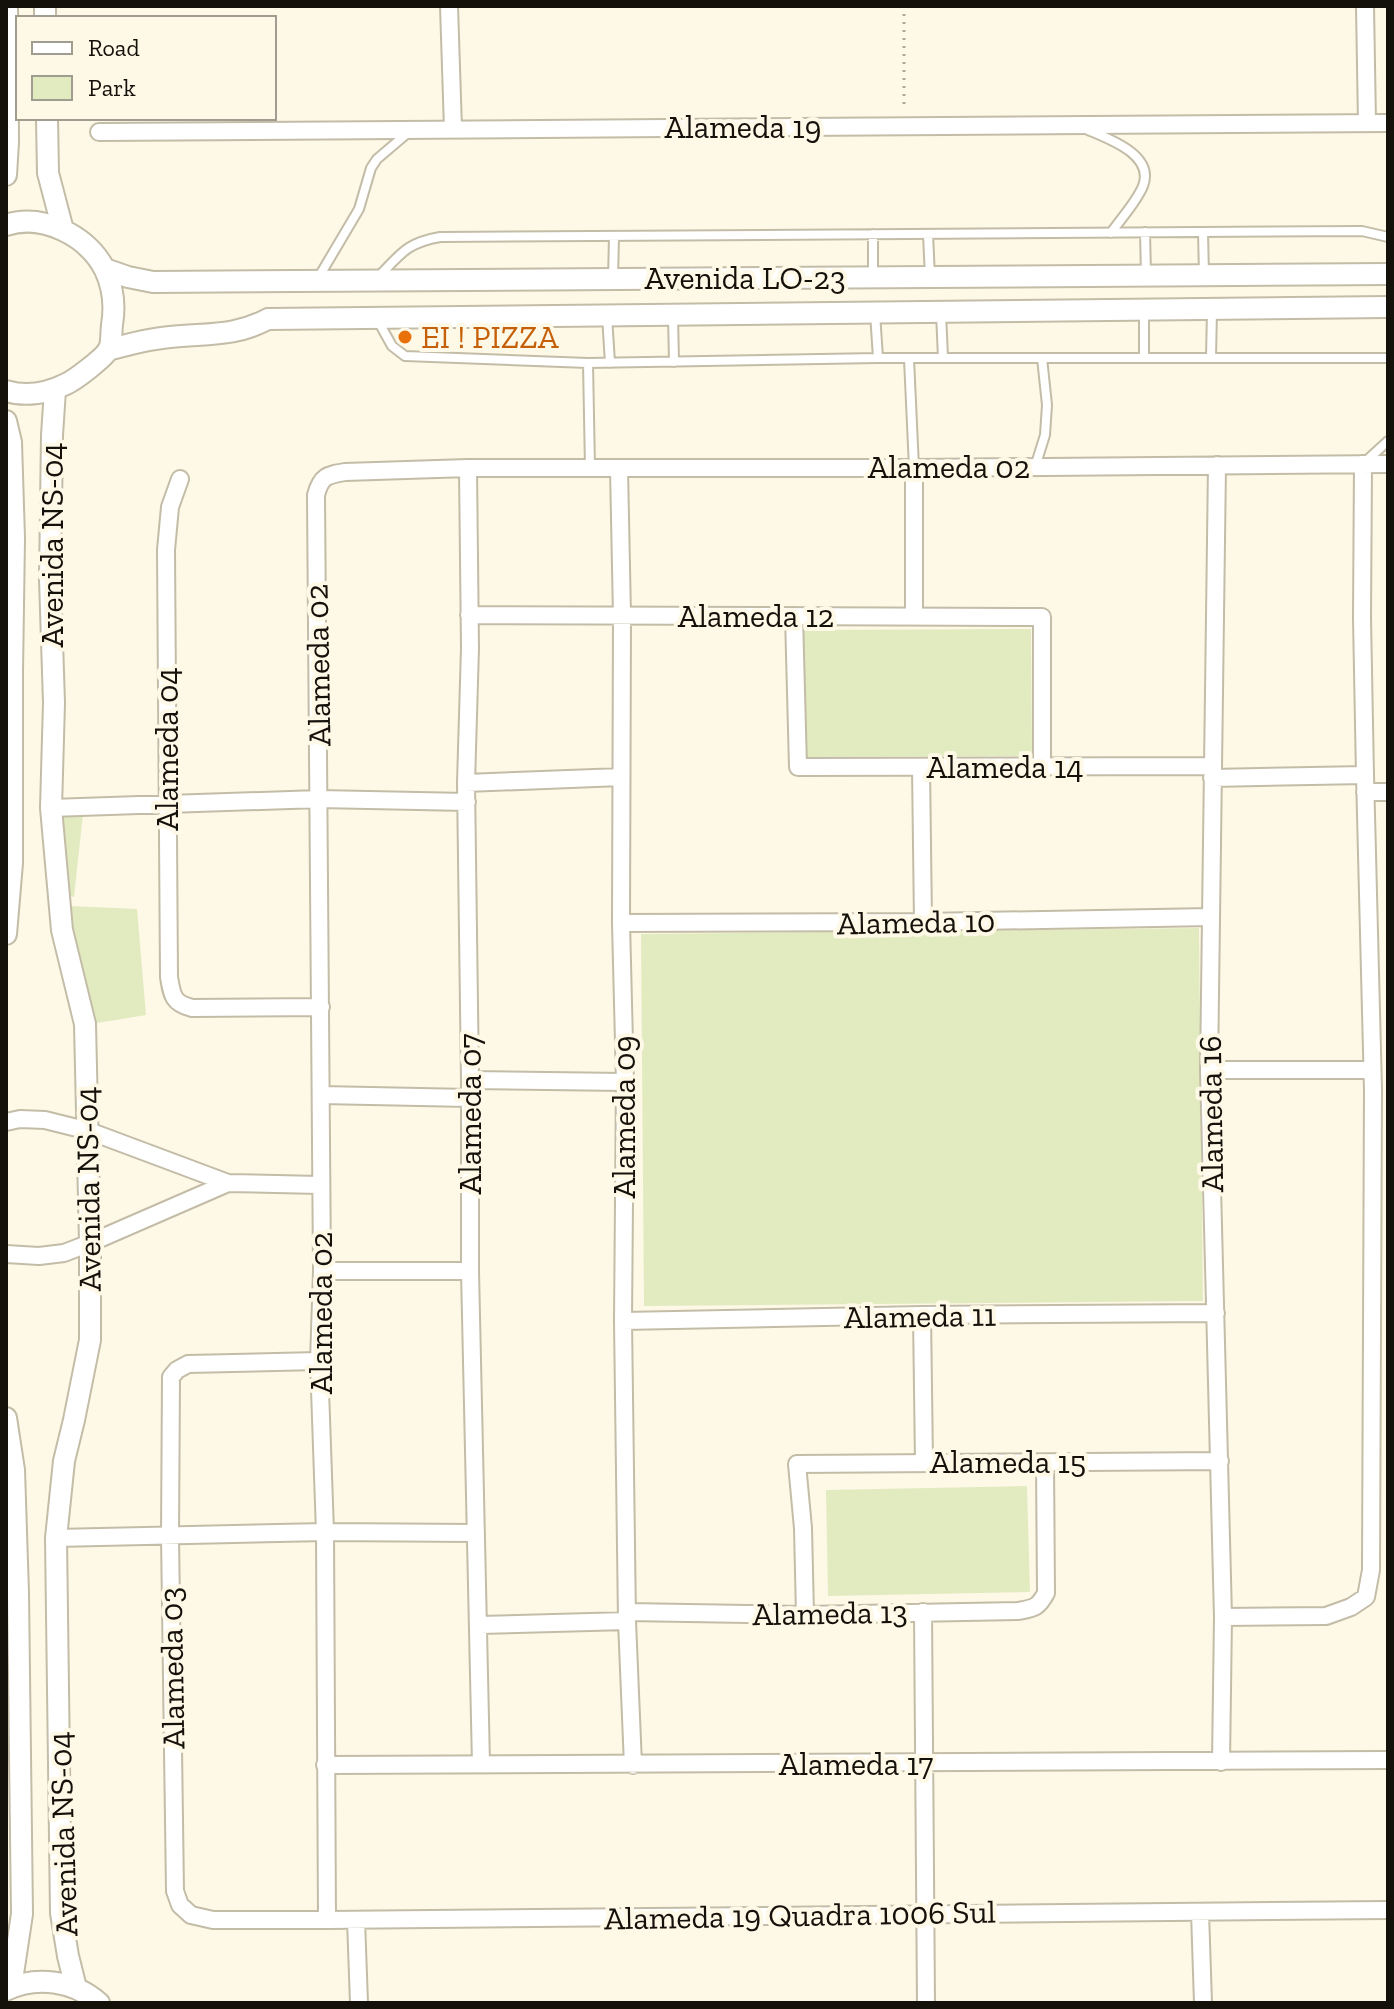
<svg xmlns="http://www.w3.org/2000/svg" width="1394" height="2009" font-family="'Zilla Slab',serif">
  <style>
    .green { fill: #e2ebc0 }
    .lines { fill: none; stroke-linecap: round; stroke-linejoin: round }
    .service-casing { stroke: #c3bca7; stroke-width: 12 }
    .minor-casing { stroke: #c3bca7; stroke-width: 20 }
    .tertiary-casing { stroke: #c3bca7; stroke-width: 24 }
    .path { stroke: #ada89a; stroke-width: 3; stroke-dasharray: 2 6; stroke-linecap: butt }
    .service { stroke: #fff; stroke-width: 8 }
    .minor { stroke: #fff; stroke-width: 16 }
    .tertiary { stroke: #fff; stroke-width: 20 }
    .food-dot { fill: #e8710a; stroke: #fef8e7; stroke-width: 3 }
    .labels { text-anchor: middle; stroke-width: 8; stroke-linejoin: round; paint-order: stroke }
    .street-label { font-size: 32px; fill: #14110a; stroke: #fef8e7 }
    .food-label { font-size: 32px; fill: #c56008; stroke: #fef8e7; text-anchor: start }
  </style>
  <rect width="100%" height="100%" fill="#fef8e7"/>
  <path class="green" d="M1031,629l1,127 -230,1 -1,-127z
    M83,814l-9,83 -11,-3 -6,-77z
    M69,906l68,3 9,106 -55,9 -26,-100z
    M1199,928l4,373 -559,5 -3,-372z
    M1027,1486l3,106 -202,4 -2,-106z"/>
  <g class="lines">
    <g class="service-casing">
      <path id="service" d="M1088,130c21,9 67,25 55,56 -7,17 -22,32 -32,47
        M1145,232l1,43
        M1203,232l1,43
        M873,234v43
        M928,234l2,43
        M378,277c23,-23 28,-34 62,-40l922,-6 26,6
        M613,279l1,-43
        M317,280l42,-71 12,-41 6,-9 33,-28
        M875,313l3,45
        M941,313l2,45
        M607,316l3,47
        M673,316l1,46
        M377,319l15,27 13,10 183,7 290,-5h510
        M1144,358v-47
        M1211,358l1,-48
        M909,359l5,109
        M588,363l2,105
        M1365,462l23,-21
        M1035,467l10,-32 2,-30 -5,-47"/>
    </g>
    <g class="minor-casing">
      <path id="minor" d="M449,6l4,123
        M1365,6l2,117
        M99,132l1289,-9
        M1217,465l-8,605 14,547 -2,145
        M468,468l2,180 -4,135 4,297v191l11,493
        M619,468l3,148 -1,307 4,159 -2,239 4,300 6,144
        M914,468v149
        M180,479l-10,28 -4,43 3,427c3,19 4,26 23,31l129,-1
        M469,615l573,2v150
        M794,616l4,151 414,-1
        M921,767l2,155
        M1212,778l153,-3
        M466,783l155,-6
        M1365,792h23
        M51,808l268,-9 148,3
        M621,923l302,-1 288,-5
        M1209,1070h163
        M470,1080l155,2
        M321,1095l148,3
        M6,1122l14,-3 25,1 44,11 139,52 92,2
        M6,1254l33,2 25,-3 26,-10 138,-60
        M322,1271h148
        M922,1315l2,147
        M623,1321l299,-6 294,-2
        M319,1361l-131,3 -11,6 -6,7 -1,159 5,355 5,14 11,10 22,5h114l1061,-10
        M56,1538l269,-6 150,1
        M627,1612l178,3 213,-4c16,-3 20,-3 28,-18l-1,-130
        M923,1612l3,391
        M805,1615l-2,-87 -6,-64c141,-2 282,-1 423,-3
        M1223,1617l103,-1 25,-9 15,-10 5,-27 2,-480 -8,-315 -3,-157 1,-154
        M479,1625l148,-4
        M325,1765l1063,-5
        M1200,1912l3,91
        M327,1920l-2,-388 -6,-171 3,-90 -6,-776c5,-19 11,-20 29,-23l123,-4h446l474,-4
        M356,1920l3,83"/>
    </g>
    <g class="tertiary-casing">
      <path id="tertiary" d="M45,6v12
        M47,118l1,55 15,57
        M6,175l2,-33 -1,-136
        M6,225c37,-12 82,11 99,45 8,17 10,37 7,55 -1,7 0,18 -3,24 -5,9 -34,31 -43,35 -18,9 -40,13 -60,7
        M105,269l23,8 25,5 1235,-8
        M108,350c21,-6 41,-11 62,-13 38,-4 64,0 98,-18l1120,-12
        M55,390l-3,45 -2,144 4,124 -3,105 11,122 23,94 5,219v97l-16,80 -10,41 -8,77 5,375 7,43 8,32
        M6,421l5,21 3,96 -2,134v191l-6,71
        M6,1418l8,52 4,123 4,321 -11,73
        M6,1990c31,-15 68,-9 93,13"/>
    </g>
    <path class="path" d="M904,6v104"/>
    <use href="#service" class="service"/>
    <use href="#minor" class="minor"/>
    <use href="#tertiary" class="tertiary"/>
  </g>
  <circle class="food-dot" cx="405" cy="337" r="8"/>
  <g class="labels">
    <g class="street-label">
      <text x="743" y="138">Alameda 19</text>
      <text x="745" y="289">Avenida LO-23</text>
      <text x="949" y="478">Alameda 02</text>
      <text transform="translate(52 545) rotate(-90)" y="11">Avenida NS-04</text>
      <text x="756" y="627">Alameda 12</text>
      <text transform="translate(318 665) rotate(-91)" y="11">Alameda 02</text>
      <text transform="translate(167 749) rotate(-90)" y="11">Alameda 04</text>
      <text x="1005" y="778">Alameda 14</text>
      <text transform="translate(916 922) rotate(-1)" y="11">Alameda 10</text>
      <text transform="translate(470 1114) rotate(-90)" y="11">Alameda 07</text>
      <text transform="translate(1211 1114) rotate(-91)" y="11">Alameda 16</text>
      <text transform="translate(624 1117) rotate(-90)" y="11">Alameda 09</text>
      <text transform="translate(88 1189) rotate(-91)" y="11">Avenida NS-04</text>
      <text transform="translate(321 1313) rotate(-90)" y="11">Alameda 02</text>
      <text transform="translate(920 1316) rotate(-1)" y="11">Alameda 11</text>
      <text x="1008" y="1473">Alameda 15</text>
      <text transform="translate(830 1613) rotate(-1)" y="11">Alameda 13</text>
      <text transform="translate(172 1668) rotate(-91)" y="11">Alameda 03</text>
      <text x="856" y="1775">Alameda 17</text>
      <text transform="translate(63 1834) rotate(-92)" y="11">Avenida NS-04</text>
      <text transform="translate(800 1915) rotate(-1)" y="11">Alameda 19 Quadra 1006 Sul</text>
    </g>
    <g class="food-label">
      <text x="421" y="348">EI ! PIZZA</text>
    </g>
  </g>
  <rect width="1394" height="2009" fill="none" stroke="#14110a" stroke-width="16"/>
  <rect x="16" y="16" width="260" height="104" fill="#fef8e7" stroke="#a09c8f" stroke-width="2"/>
  <rect x="32" y="42" width="40" height="12" fill="#ffffff" stroke="#a09c8f" stroke-width="2"/>
  <text x="88" y="56" font-size="24" fill="#14110a">Road</text>
  <rect x="32" y="76" width="40" height="24" fill="#e2ebc0" stroke="#a09c8f" stroke-width="2"/>
  <text x="88" y="96" font-size="24" fill="#14110a">Park</text>
</svg>
